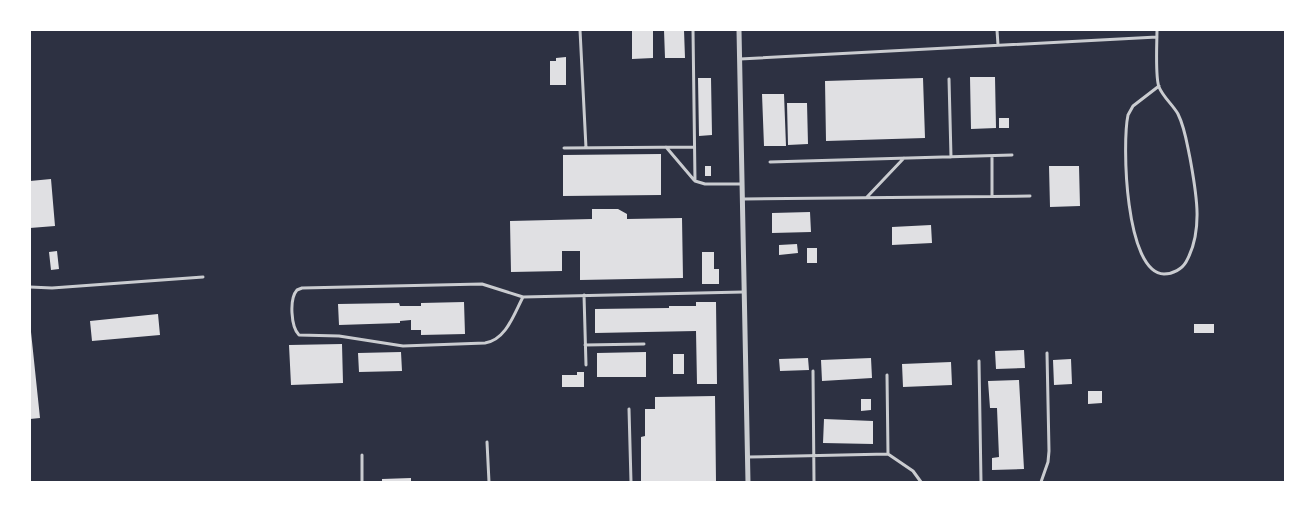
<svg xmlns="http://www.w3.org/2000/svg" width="1315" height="512" font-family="'Source Serif 4',serif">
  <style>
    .building { fill: #e0e0e3 }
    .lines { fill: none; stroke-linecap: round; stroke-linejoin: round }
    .service { stroke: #caccd0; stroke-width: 3 }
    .minor { stroke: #caccd0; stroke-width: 5 }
  </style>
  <rect width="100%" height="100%" fill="#2d3142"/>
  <path class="building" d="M632,30h21v28l-21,1z
    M664,30h20l1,28h-20z
    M566,57v28h-16v-24h6v-3z
    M970,77h25l1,51 -25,1z
    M698,78h13l1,57 -13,1z
    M923,78l2,60 -99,3 -1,-60z
    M762,94h22l2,52h-22z
    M787,103h20l1,41 -20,1z
    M999,118h10v10h-10z
    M661,154v41l-98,1v-41z
    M705,166h6v10h-6z
    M1049,166h30l1,40 -30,1z
    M51,179l4,47 -25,2v-47z
    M592,209h26l9,5v5l55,-1 1,60 -103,2v-29h-18v20l-51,1 -1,-51 82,-2z
    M810,212l1,20 -39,1v-20z
    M931,225l1,18 -40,2v-18z
    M797,244l1,9 -19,2v-10z
    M807,248h10v15h-10z
    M57,251l2,18 -8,1 -2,-18z
    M702,252h12v17h5v15h-17z
    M464,302l1,32 -44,1v-5h-10v-10l-11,1v2l-61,2 -1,-21 61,-1 1,3h21v-3z
    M696,302h20l1,82h-20l-1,-53 -101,2v-24l74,-1v-2h27z
    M158,314l2,21 -68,6 -2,-20z
    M1194,324h20v9h-20z
    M31,332l9,86 -10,1v-86z
    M342,344l1,39 -52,2 -2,-40z
    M1024,350l1,18 -29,1 -1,-18z
    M401,352l1,19 -43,1 -1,-19z
    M646,352v25h-49v-24z
    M673,354h11v20h-11z
    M808,358l1,12 -29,1 -1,-12z
    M871,358l1,20 -50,3 -1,-21z
    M1071,359l1,25 -18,1 -1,-25z
    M951,362l1,23 -49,2 -1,-23z
    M577,372h7v15h-22v-12h15z
    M1019,380l5,89 -32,1v-12l7,-1 -2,-49h-7l-2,-27z
    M1088,391h14v12l-14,1z
    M715,396l1,86h-75v-45l4,-1v-27h10v-12z
    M861,399h10v11l-10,1z
    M824,419l49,2v23l-50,-1z
    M411,478v4h-29v-3z"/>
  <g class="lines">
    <path class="service" d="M580,30l6,118
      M693,30l2,151 10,3h37
      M997,30l1,15
      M1157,30c0,12 -2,47 2,57 4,10 14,18 19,27 7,14 9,30 12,44 6,34 14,72 -4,104 -4,7 -13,12 -22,12 -39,-1 -42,-131 -36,-159l5,-9 26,-20
      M740,59l417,-22
      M949,79l2,78
      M666,147l28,33
      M564,148l130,-1
      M992,156v40
      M770,162l242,-7
      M867,197l37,-39
      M743,199l287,-3
      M30,287l22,1 151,-11
      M584,295l2,70
      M523,297c-9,17 -17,43 -38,46l-82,3 -64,-10 -40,-1c-8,-8 -10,-36 -2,-45l5,-2 180,-4 41,13 220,-5
      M585,345l59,-1
      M979,361l2,121
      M813,371l1,111
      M629,409l2,73
      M487,442l2,40
      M888,454l25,17 8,11
      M748,457l140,-3 -1,-79
      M362,482v-27
      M1041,482l7,-20 1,-11 -2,-98"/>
    <path class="minor" d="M739,30l9,452"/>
  </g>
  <rect width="1315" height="512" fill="none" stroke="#ffffff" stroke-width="62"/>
</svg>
